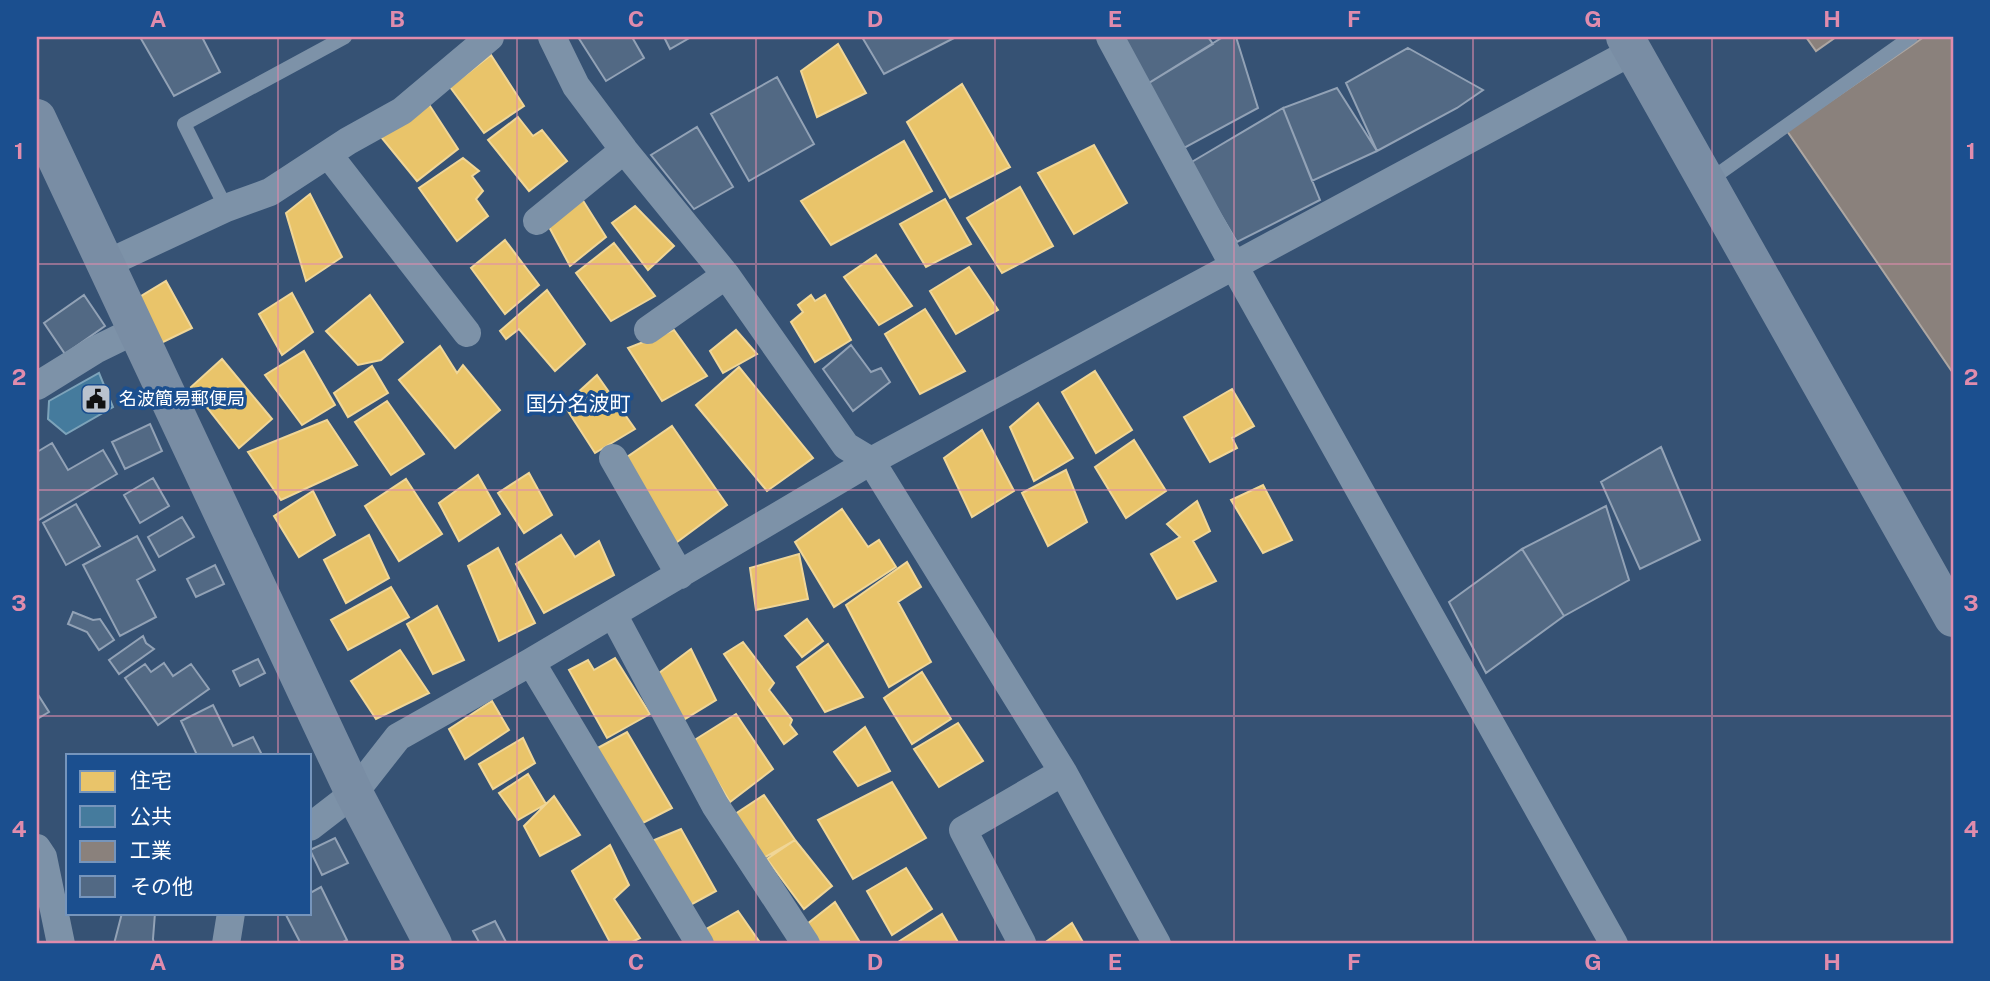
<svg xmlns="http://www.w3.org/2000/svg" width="1990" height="981" font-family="'Public Sans','Noto Sans JP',sans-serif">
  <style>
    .homes { fill: #e9c46a; stroke: #f0d697; stroke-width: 2 }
    .public { fill: #457b9d; stroke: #7da3ba; stroke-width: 2 }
    .industry { fill: #8a817c; stroke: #ada7a3; stroke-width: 2 }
    .building { fill: #526984; stroke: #92a2b6; stroke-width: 2 }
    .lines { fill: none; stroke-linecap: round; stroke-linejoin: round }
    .lane { stroke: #7d92a8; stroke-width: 14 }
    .street { stroke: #7d92a8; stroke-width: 28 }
    .secondary { stroke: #798da4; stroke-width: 38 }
    .grid { fill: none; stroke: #e08cad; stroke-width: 2; stroke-opacity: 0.55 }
    .labels { text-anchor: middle; stroke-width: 7; stroke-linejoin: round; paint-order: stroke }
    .poi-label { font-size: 18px; fill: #fff; stroke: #1b4f8f; text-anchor: start }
    .quarter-label { font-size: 21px; fill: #fff; stroke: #1b4f8f }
    .neatline { fill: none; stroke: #e08cad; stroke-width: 2.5 }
    .grid-label { font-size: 23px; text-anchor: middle; font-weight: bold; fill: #e08cad }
  </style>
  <rect width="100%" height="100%" fill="#365274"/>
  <path class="homes" d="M838,44l28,49 -49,24 -16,-46z
    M491,55l33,51 -40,27 -34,-46z
    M962,84l48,83 -60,31 -43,-76z
    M428,103l30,46 -41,32 -36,-44z
    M518,117l15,19 9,-6 25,31 -38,30 -41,-51z
    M904,141l28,50 -101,54 -30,-44z
    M1094,145l33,58 -53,31 -36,-61z
    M463,158l16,13 -7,5 11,15 -7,8 12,17 -31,25 -38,-53z
    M1020,187l33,59 -51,27 -35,-55z
    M310,194l32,63 -36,24 -20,-68z
    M582,199l24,38 -36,29 -22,-41z
    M945,199l26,45 -45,23 -26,-43z
    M635,206l39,40 -26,24 -36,-47z
    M505,240l34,45 -34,29 -34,-46z
    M614,243l41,53 -44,25 -35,-48z
    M876,255l36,51 -33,19 -35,-48z
    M969,267l29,43 -42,24 -26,-43z
    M166,281l26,47 -37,18 -22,-45z
    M547,290l38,54 -30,27 -36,-42 -13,10 -6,-8z
    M292,293l21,39 -31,23 -23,-41z
    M370,295l33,47 -22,18 -23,5 -32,-34z
    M811,295l4,6 10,-6 26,45 -36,22 -24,-40 12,-10 -5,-7z
    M925,309l40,62 -45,23 -35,-60z
    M674,330l33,46 -45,25 -34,-53z
    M736,330l21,24 -34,19 -13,-22z
    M440,346l17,27 6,-8 37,45 -45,38 -56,-68z
    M304,351l31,54 -33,20 -37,-50z
    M222,359l50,60 -33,29 -48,-61z
    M372,366l16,27 -40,24 -14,-24z
    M739,367l74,91 -46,33 -71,-86z
    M1095,371l37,59 -36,23 -34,-61z
    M597,375l38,54 -40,24 -31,-48z
    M1232,389l22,37 -22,12 5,10 -27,14 -26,-45z
    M387,401l37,53 -33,21 -36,-53z
    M1038,403l35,55 -39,23 -24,-54z
    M327,420l30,45 -76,35 -33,-48z
    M672,426l55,79 -54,40 -49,-86z
    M982,430l32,61 -42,26 -28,-59z
    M1134,440l32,51 -40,27 -31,-51z
    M1066,470l21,52 -39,24 -26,-53z
    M529,473l23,42 -28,18 -26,-40z
    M478,475l22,39 -41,27 -20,-38z
    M406,479l36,55 -43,27 -34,-55z
    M1263,485l29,55 -29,13 -32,-53z
    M313,491l22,44 -36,22 -25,-41z
    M1197,501l13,30 -17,10 23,40 -39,18 -26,-45 29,-17 -13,-13z
    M842,509l26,38 11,-7 17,27 -62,40 -39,-65z
    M369,535l20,43 -43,25 -22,-43z
    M561,535l14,22 24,-16 15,34 -70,38 -28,-49z
    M498,548l37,75 -36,18 -31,-75z
    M799,554l9,45 -52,11 -6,-42z
    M907,562l14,25 -23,15 33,60 -42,25 -43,-82z
    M391,587l18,30 -61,33 -17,-30z
    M437,606l27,54 -31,14 -26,-50z
    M807,619l16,22 -21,16 -17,-21z
    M743,642l31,41 -5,7 23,30 -2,5 7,9 -13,10 -60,-90z
    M828,644l35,53 -38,15 -28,-45z
    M691,649l25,51 -36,22 -25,-46z
    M400,650l29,43 -53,26 -25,-38z
    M615,658l35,56 -43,24 -38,-68 19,-10 6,10z
    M922,672l29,47 -39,25 -28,-46z
    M492,701l17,29 -44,29 -16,-30z
    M736,714l37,55 -43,33 -37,-61z
    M958,723l25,38 -44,26 -25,-38z
    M865,727l25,44 -32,15 -24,-34z
    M627,732l45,76 -33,17 -45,-75z
    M523,738l12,25 -42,26 -14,-25z
    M528,774l18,30 -28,16 -19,-27z
    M892,782l34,56 -73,41 -35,-59z
    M764,795l31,45 -33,19 -27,-45z
    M554,796l26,39 -40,21 -16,-30z
    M681,829l35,62 -31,17 -38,-65z
    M795,840l37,46 -28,23 -37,-50z
    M610,845l19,40 -15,14 26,39 -12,6h-17l-39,-73z
    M906,868l26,41 -40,26 -25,-44z
    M835,902l26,42h-49l-10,-16z
    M738,911l23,33h-55l-7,-11z
    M942,914l17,30h-60l-1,-2z
    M1072,923l12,21h-41z"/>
  <path class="public" d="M99,373l14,34 -47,27 -18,-15 1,-18z"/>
  <path class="industry" d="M1806,37h30l-20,14z
    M1924,37h29v336l-166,-242z"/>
  <path class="building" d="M140,37h62l18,35 -46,24z
    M578,37h54l12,21 -38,23z
    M664,37h27l-21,12z
    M862,37h94l-72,37z
    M1118,37h90l5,7 -74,45z
    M1223,37h13l22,71 -85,46 -34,-65z
    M1408,48l75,42 -26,18 -80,43 -31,-68z
    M777,77l37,67 -65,37 -38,-67z
    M1337,88l40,63 -65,30 -29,-73z
    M1283,108l37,92 -83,42 -47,-79z
    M697,127l36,60 -39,22 -43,-54z
    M84,295l21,31 -40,28 -21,-31z
    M851,345l20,27 10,-4 9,14 -37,29 -30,-42z
    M150,424l12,27 -37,18 -13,-27z
    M52,443l16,27 35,-20 14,24 -80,47v-69z
    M1661,447l39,93 -60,29 -39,-87z
    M153,478l16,28 -29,17 -16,-28z
    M76,504l24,42 -34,19 -23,-42z
    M1606,506l23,74 -65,36 -42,-67z
    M182,517l12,20 -35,20 -11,-20z
    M137,536l18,34 -18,10 19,37 -36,19 -37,-71z
    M1522,549l42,67 -78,57 -37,-71z
    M215,565l9,19 -28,13 -9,-18z
    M73,612l20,8 7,-1 14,21 -15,10 -12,-18 -19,-8z
    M143,636l3,7 8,6 -35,25 -10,-14z
    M258,659l7,14 -25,13 -7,-15z
    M164,663l9,13 18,-12 18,25 -51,36 -33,-47 20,-14 6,8z
    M37,693l12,19 -12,7z
    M213,705l20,41 20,-9 9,18h-65l-16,-34z
    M335,838l13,25 -26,12 -12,-25z
    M321,887l26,53 -8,4h-38l-16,-31h25v-20z
    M122,913h33l-2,26 1,5h-40z
    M495,921l12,23h-27l-7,-13z"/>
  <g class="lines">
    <path class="lane" d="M1707,182l204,-145
      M226,208l-42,-84 161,-87"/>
    <path class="street" d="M552,37l24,49 48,64 102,125 120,171 25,15 192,311 94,172
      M1110,37l124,229 380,678
      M328,154l139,179
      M537,221l87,-71
      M106,264l120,-56 44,-16 78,-51 54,-30 88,-74
      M648,330l78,-55
      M37,386l58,-36 43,-21
      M613,458l67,117
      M613,614l102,191 91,139
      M531,662l169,282
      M310,827l44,-34 44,-56 133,-75 340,-201 762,-410
      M37,848l6,9 18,87
      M1022,943l-59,-113 100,-58
      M226,944l5,-31"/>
    <path class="secondary" d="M1625,37l328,581
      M37,118l317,675 79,151"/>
  </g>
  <path class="grid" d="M278,37v718M517,37v907M756,37v907M995,37v907M1234,37v907M1473,37v907M1712,37v907M37,264h1916M37,490h1916M37,716h1916M278,913v31"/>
  <defs>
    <g id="civic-square" transform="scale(1.575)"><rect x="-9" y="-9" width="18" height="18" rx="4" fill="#b9c2ce" stroke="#1b4f8f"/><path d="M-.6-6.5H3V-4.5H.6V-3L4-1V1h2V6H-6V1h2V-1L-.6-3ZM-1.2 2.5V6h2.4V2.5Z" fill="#111"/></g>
  </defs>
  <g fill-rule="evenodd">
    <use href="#civic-square" x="96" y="399"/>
  </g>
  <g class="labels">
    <g class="poi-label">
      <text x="119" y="405">名波簡易郵便局</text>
    </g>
    <g class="quarter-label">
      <text x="578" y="411">国分名波町</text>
    </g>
  </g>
  <rect width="1990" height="981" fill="none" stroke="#1b4f8f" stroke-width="77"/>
  <rect x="66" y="754" width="245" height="161" fill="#1b4f8f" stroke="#7695bc" stroke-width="2"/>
  <rect x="80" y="771" width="35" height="21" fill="#e9c46a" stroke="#7695bc" stroke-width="2"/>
  <text x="130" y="788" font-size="21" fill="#ffffff">住宅</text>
  <rect x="80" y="806" width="35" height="21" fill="#457b9d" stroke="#7695bc" stroke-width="2"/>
  <text x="130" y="824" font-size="21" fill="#ffffff">公共</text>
  <rect x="80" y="841" width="35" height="21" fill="#8a817c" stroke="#7695bc" stroke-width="2"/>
  <text x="130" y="858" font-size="21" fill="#ffffff">工業</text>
  <rect x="80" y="876" width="35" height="21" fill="#526984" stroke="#7695bc" stroke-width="2"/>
  <text x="130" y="894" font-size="21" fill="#ffffff">その他</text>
  <rect x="38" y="38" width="1914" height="904" class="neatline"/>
  <g class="grid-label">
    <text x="158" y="27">A</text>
    <text x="397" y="27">B</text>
    <text x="636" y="27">C</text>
    <text x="875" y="27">D</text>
    <text x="1115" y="27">E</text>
    <text x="1354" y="27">F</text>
    <text x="1593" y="27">G</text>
    <text x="1832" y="27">H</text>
    <text x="19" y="159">1</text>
    <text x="1971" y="159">1</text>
    <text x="19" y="385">2</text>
    <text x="1971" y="385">2</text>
    <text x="19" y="611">3</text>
    <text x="1971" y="611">3</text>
    <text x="19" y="837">4</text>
    <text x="1971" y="837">4</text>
    <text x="158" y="970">A</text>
    <text x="397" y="970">B</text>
    <text x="636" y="970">C</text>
    <text x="875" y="970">D</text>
    <text x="1115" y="970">E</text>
    <text x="1354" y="970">F</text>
    <text x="1593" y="970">G</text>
    <text x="1832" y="970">H</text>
  </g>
</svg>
